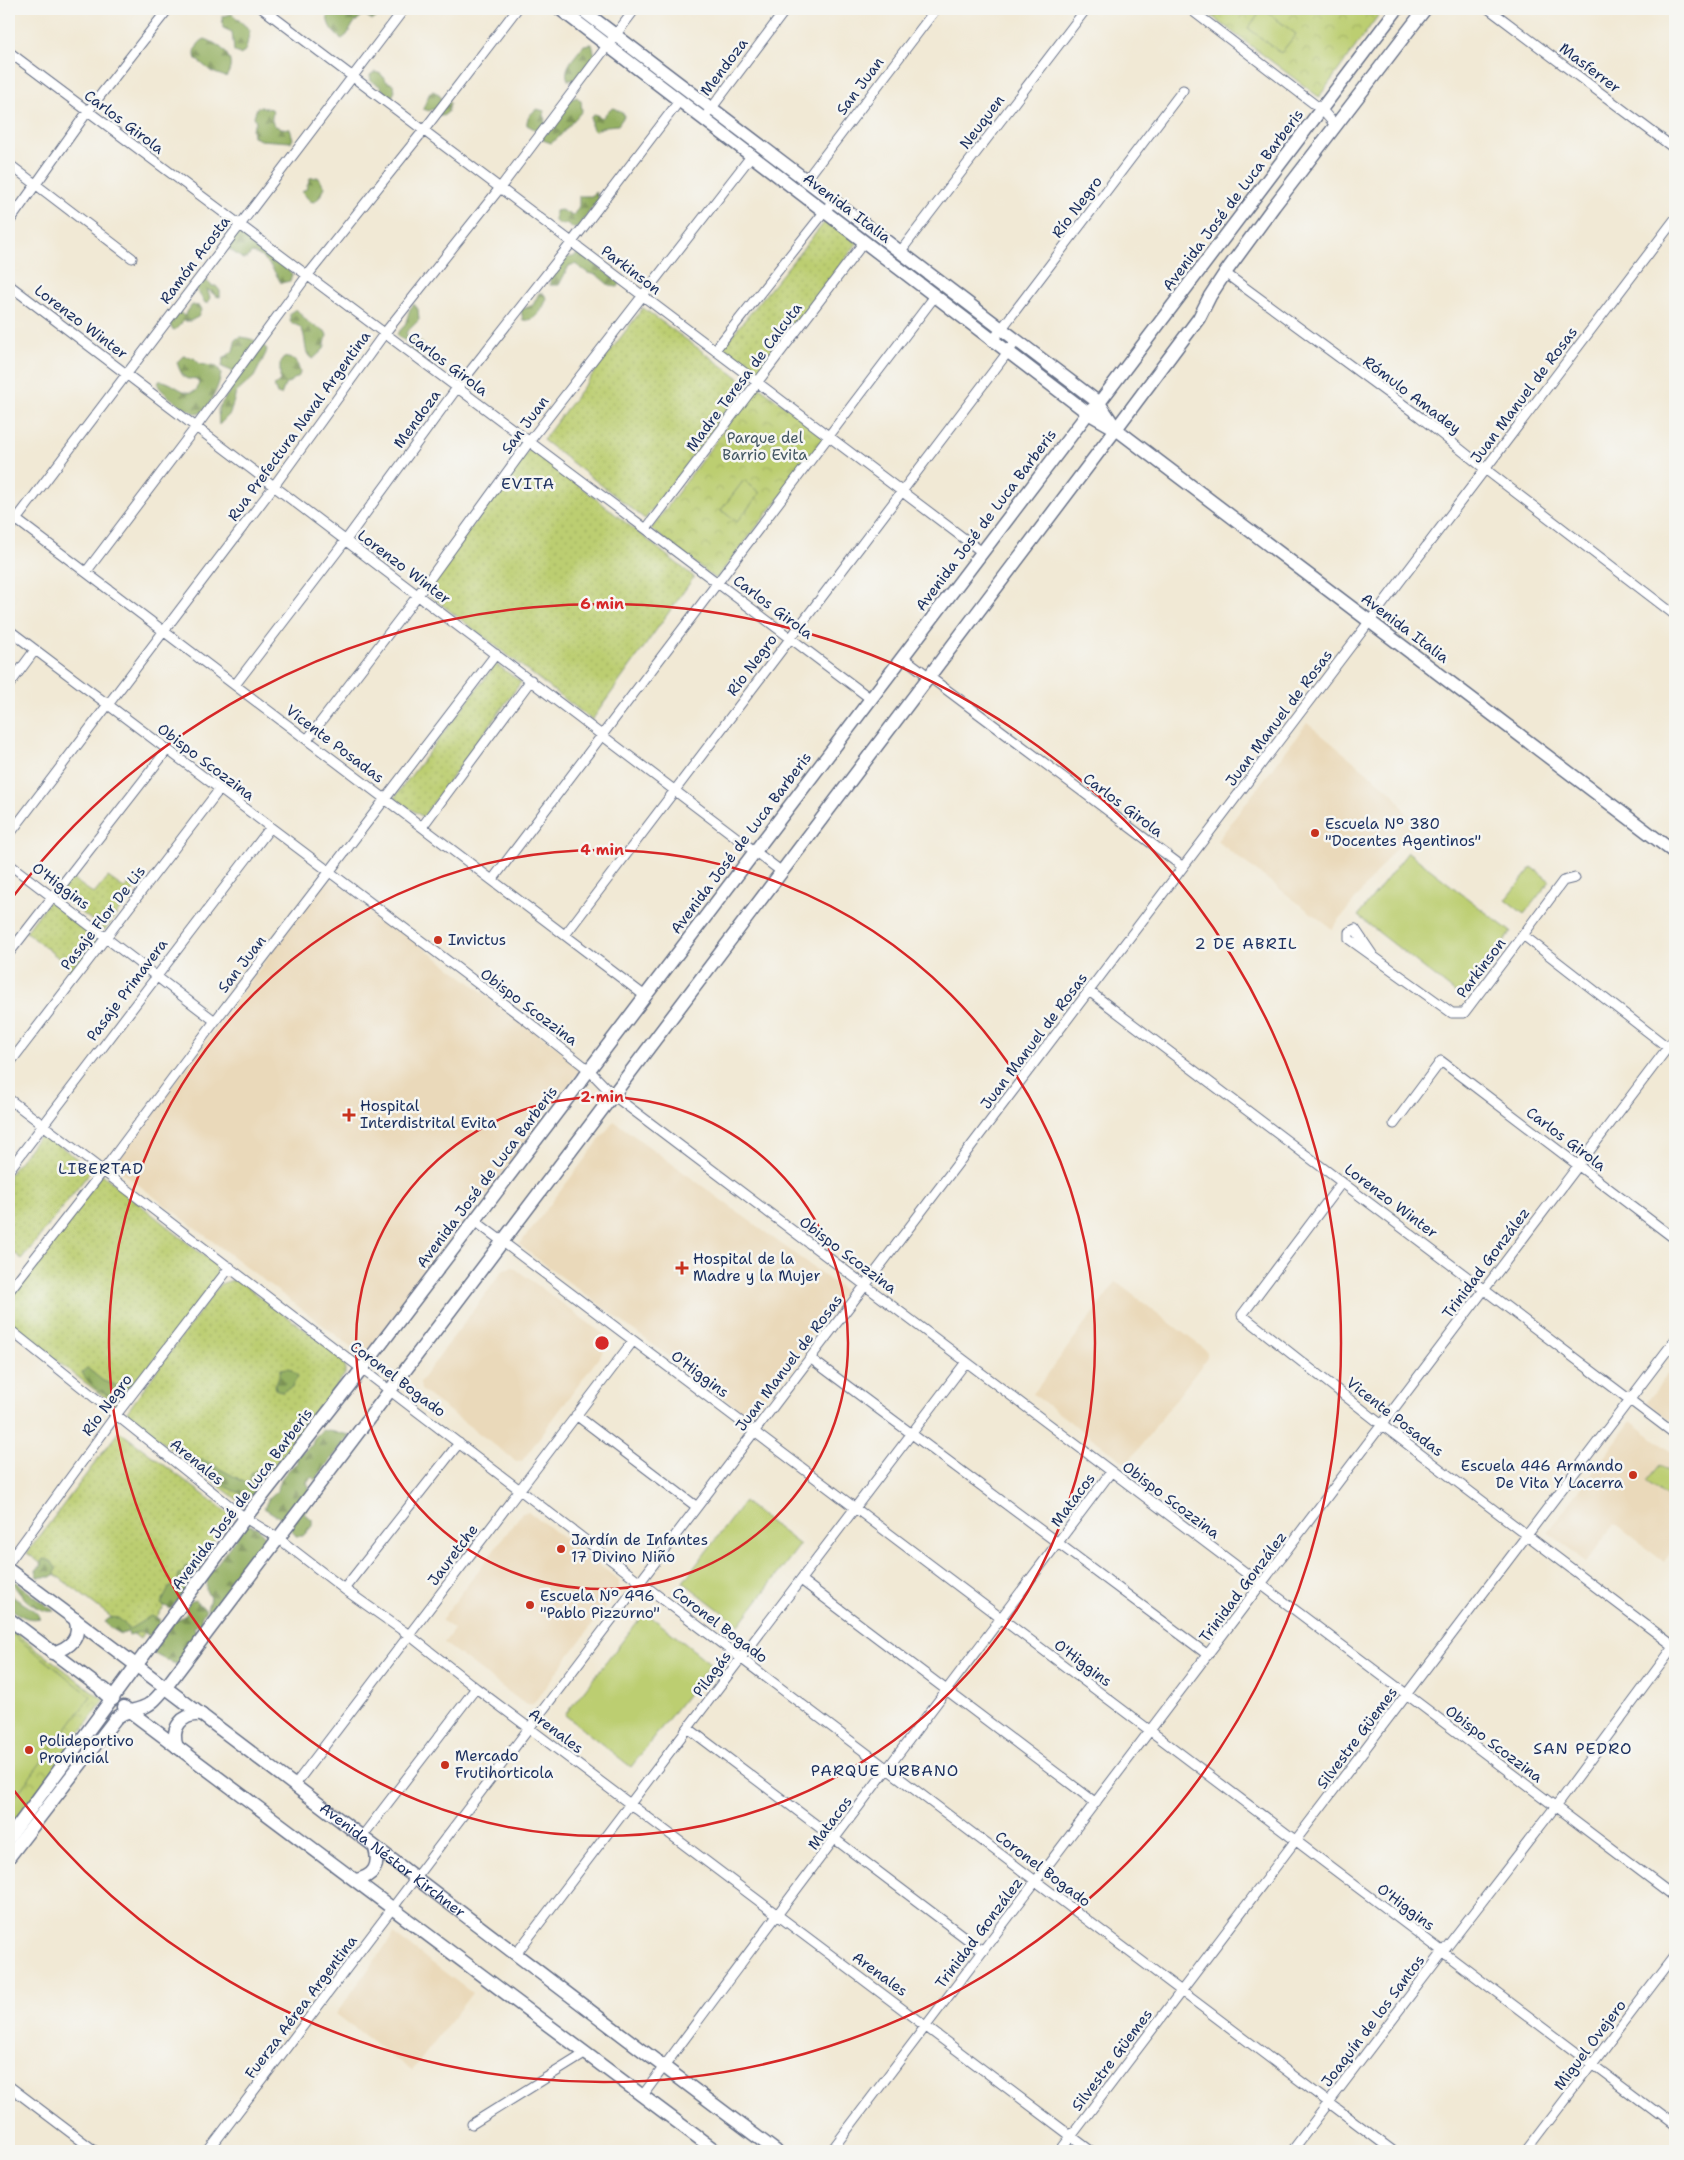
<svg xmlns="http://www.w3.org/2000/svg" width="1684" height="2160" font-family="'Shantell Sans',sans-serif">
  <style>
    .built { fill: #ead9ba }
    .grass { fill: url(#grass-dots); stroke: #6c7e68 }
    .forest { fill: url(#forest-firs); stroke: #587060 }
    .park { fill: url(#park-crowns); stroke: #6c7e68 }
    .pitch { fill: #bcce71; stroke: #6c7e68 }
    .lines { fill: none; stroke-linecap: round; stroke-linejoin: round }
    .minor-casing { stroke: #667088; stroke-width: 11 }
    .secondary-casing { stroke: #667088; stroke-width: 15 }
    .primary-casing { stroke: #667088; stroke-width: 18 }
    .minor { stroke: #fff; stroke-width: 9 }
    .secondary { stroke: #fff; stroke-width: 12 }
    .primary { stroke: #fff; stroke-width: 15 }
    .ring { fill: none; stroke: #d62828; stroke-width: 2.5 }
    .poi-dot { fill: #c8321e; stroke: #f6f6f2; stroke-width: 2 }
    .labels { text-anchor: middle; stroke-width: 5; stroke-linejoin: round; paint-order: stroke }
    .street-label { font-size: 15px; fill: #1b2f5e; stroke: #f6f6f2 }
    .park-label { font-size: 15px; fill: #435763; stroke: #f6f6f2 }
    .poi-label { font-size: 15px; fill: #1b2f5e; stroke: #f6f6f2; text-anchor: start }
    .neighbourhood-label { font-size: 16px; letter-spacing: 1px; fill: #1b2f5e; stroke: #f6f6f2 }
    .centre { fill: #d62828; stroke: #f6f6f2; stroke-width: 2.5 }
    .ring-label { font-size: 15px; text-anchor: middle; font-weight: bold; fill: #d62828; stroke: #f6f6f2; stroke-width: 5; stroke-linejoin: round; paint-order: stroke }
  </style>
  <defs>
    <pattern id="grass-dots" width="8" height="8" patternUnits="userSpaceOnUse" patternTransform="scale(1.25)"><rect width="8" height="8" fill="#bcce71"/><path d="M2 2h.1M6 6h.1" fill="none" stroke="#a1b164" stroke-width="1.8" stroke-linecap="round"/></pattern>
    <pattern id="forest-firs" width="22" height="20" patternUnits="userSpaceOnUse" patternTransform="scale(1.25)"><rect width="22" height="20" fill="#95b163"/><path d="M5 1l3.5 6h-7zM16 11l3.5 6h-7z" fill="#799055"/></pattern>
    <pattern id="park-crowns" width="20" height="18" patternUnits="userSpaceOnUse" patternTransform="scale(1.25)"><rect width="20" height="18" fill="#bcce71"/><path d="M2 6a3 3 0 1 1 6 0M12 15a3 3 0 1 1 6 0" fill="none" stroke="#a1b164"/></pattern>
  </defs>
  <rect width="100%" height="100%" fill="#f6f6f2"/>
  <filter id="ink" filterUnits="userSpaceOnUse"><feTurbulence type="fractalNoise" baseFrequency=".02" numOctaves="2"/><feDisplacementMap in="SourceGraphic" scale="10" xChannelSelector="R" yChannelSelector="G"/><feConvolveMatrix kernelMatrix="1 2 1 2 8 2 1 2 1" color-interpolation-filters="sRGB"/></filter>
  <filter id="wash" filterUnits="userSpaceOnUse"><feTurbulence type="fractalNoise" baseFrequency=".0096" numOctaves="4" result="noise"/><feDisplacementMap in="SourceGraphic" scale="20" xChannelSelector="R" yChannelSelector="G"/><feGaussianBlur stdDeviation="1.12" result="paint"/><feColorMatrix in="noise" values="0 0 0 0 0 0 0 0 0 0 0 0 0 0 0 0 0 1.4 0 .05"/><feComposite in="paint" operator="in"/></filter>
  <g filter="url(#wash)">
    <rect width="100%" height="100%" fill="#f1e9d5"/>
    <path class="built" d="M1307,723l88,72 18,31 -81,103 -115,-88z
      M329,879h3l247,185 2,5 -215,285 -8,-2 -239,-182 -2,-5v-5l208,-279z
      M614,1121l231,170 -95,126 -231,-172z
      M513,1267l93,69 2,9 -86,116h-6l-95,-71 -1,-8 84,-113z
      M1116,1282l91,69v7l-80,106 -94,-70z
      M1675,1364v60l-28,-22z
      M1631,1421l44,34v91l-11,16 -49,-38 -29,38 -38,-30z
      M529,1512l90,68v4l-1,6 -85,114 -7,1 -82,-62 10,-14 -13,-9 81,-107z
      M394,1934l78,59 -60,78 -76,-57z"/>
    <path class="grass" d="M828,218l30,24 -100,134 -37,-27z
      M643,308l104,76 -102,135 -102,-79z
      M531,447l163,130 -102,143 -168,-129z
      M496,664l25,18 -98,135 -29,-19z
      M70,877l24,17 14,-17 17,12 7,-9 6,4 -33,46 -48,-35z
      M49,901l46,34 1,7 -22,28 -5,1 1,-4 -44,-35z
      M42,1132l48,37v3l-68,87 -13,-10v-74z
      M102,1174l113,91 3,12 -99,128h-4l-106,-80v-30z
      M236,1279l109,80v15l-95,125 -11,2 -110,-84 -2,-5 93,-128z
      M119,1431l113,85 -92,123 -113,-86z"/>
    <path class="forest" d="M330,9h46v9l-4,2 -8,-6 -10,9 -7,12 -5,4c-10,-6 -19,-19 -12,-30z
      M232,14l18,16 -4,19 -5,6 -7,-4 -2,-19 -9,-4 -1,-12z
      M205,39c15,5 34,20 21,38l-14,-5 -16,-13c-3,-7 1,-17 9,-20z
      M592,44l3,12 -21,24h-6c-6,-13 9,-25 16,-35z
      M375,72l6,2 5,7 8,4 1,6 -3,6 -4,1 -8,-12 -9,-5 -1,-6z
      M433,91l6,3 2,5 9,4 -2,9 -5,4 -4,-1 -6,-6 -4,2 -6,-2 7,-17z
      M577,97l4,4 1,10 -24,27 -7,5 -8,-3 -5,-9 -11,-6c-1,-7 5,-13 10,-16l7,2 1,14 26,-26z
      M261,107l11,2c2,5 -1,8 0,12 2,8 13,7 18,8l3,10 -2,3 -31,-2 -7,-4 -1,-8 4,-6 -2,-6 3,-8z
      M614,108l11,7 -7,10 -12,1 -12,5 -3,-6v-8l4,-3 7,4 8,-9z
      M318,177l7,10 -6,11 -5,4 -4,-1 -8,-9 4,-3 4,-11z
      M596,192l3,8c-9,8 -13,19 -22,28h-4l-5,-4h-10l-3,-3v-10l6,-1 12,6 6,-10v-10h13z
      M233,229l15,9 13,12 16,8 15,16 -2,7 -9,2c-6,-11 -16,-29 -30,-30l-4,5 -4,1 -17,-12v-11z
      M579,252l41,31 -2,4 -8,-1 -13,-11 -9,-2 -13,-9 -6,2 -10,19h-9v-11l7,-4 4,-13c8,1 14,1 18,-5z
      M202,279l4,1 6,6h4l4,5v6l-4,-1 -9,-7 3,8 -2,6h-3l-9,-14z
      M539,293h4l4,5c-4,11 -11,24 -24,22l-2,-10 12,-5z
      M414,304l4,5 1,11 -13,13 3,5c8,2 16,2 15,13l-4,5 -11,-8 -3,-7 -8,-4 -1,-3 8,-9 5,-16z
      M192,305l7,1 2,4 -3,7 -8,4h-6l-9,9 -3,-1 -3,-7 7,-13 8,7z
      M296,309l13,14 16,8 2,4 -3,14 -11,10c-14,-5 -1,-33 -21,-35l-2,-3v-8z
      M241,337c10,1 19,5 26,12l-1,4 -12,24 -18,16 -6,21 -11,11 -1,-16 11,-17 3,-21 -10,-4 1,-8 10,-8 3,-12z
      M183,356l11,2 6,6 17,3 4,7c-2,12 -12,36 -23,40 -9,-2 -36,-20 -40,-29l1,-4c13,-2 25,18 38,9l2,-8 -3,-3c-3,-1 -5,0 -8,0 -6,-1 -10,-13 -11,-17z
      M284,357l12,3 4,12 -1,4 -14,9 -4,10 -4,-1 -3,-8 6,-6v-16z
      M87,1368l16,13 15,5 10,-7 6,3 -3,8 -8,8c-14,2 -36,-13 -41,-26z
      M286,1368l5,1 7,7 -6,11 -11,5 -5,-3 -1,-4 4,-7 2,-9z
      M322,1430l28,5 -35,45 -3,-3 -5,5 5,13 -8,19 8,5v7l-9,10h-7l-11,-15 -21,-13 5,-10 8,-7c0,-10 12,-23 20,-28v-7l15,-11 2,-7z
      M202,1459l44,24 4,-1 1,-9 5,-3h5l7,9 -9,17c-24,-1 -46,-13 -59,-33z
      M249,1525l8,2 14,17 -10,7 -43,65 -11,-7 3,-11 -4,-8 1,-13 38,-51z
      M44,1559l7,2 5,7 -1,6 -3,3h-14l-2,-7 6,-5v-3z
      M191,1563l10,5 -30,41 -10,-5 8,-16 9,-5 1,-9 5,-2 1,-6z
      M14,1581l40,30c-16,3 -35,-15 -41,-28z
      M9,1593c9,10 25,13 31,25 -12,3 -23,-3 -31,-12z
      M195,1600l11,10 -5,7 1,6 -8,4 3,9 -20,28c-4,0 -22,-9 -25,-12l22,-30 13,-8 -1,-7 5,-6z
      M151,1616l8,3 1,7 -11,10 -6,-5 -14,4 -1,-3 -7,2 -12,-7 -4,-5c8,-10 19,-2 23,8z"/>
    <path class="park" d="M1202,9h172l6,4 -61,84z
      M757,385l70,52 -111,142 -65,-50z
      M9,1628l95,72 -95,131z"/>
    <path class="pitch" d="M1263,9l33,25 -15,19 -33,-25z
      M744,480l16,13 -23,29 -16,-12z
      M1408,852l103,80 -50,65 -103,-81z
      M1532,867l18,14 -26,33 -18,-14z
      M1659,1465l16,12v26l-29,-22z
      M744,1502l56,43 -61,80 -56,-43z
      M645,1612l66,52 -80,103 -66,-52z
      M9,1632l82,64 -82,109z"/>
  </g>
  <g filter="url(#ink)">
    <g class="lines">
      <g class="minor-casing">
        <path id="minor" d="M263,9l719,543
          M1190,9l132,101 14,16
          M1489,9l186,140
          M9,52l637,477 225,170
          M708,113l78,-104
          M9,164l123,94
          M806,180l130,-171
          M9,222l79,-111 80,-102
          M900,252l186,-243
          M1225,273l195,144 65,52 190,146
          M9,285l773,587
          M993,340l190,-250
          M715,350l118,-149
          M9,514l636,482
          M9,529l395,-520
          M646,529l218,-287
          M86,572l110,-145 111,-151 117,-146 93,-121
          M9,630l513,387 67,53 24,25 1062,802
          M903,657l280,210
          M9,685l26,-35
          M235,685l111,-145 111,-152 115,-146 108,-142
          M307,740l111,-145 111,-153 223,-287
          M422,827l109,-147
          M9,835l265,-349 110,-152 116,-146 135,-179
          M9,864l206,157
          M493,879l442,-583
          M565,935l452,-595
          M1523,935l40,-54 12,-3
          M9,953l158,-203
          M1374,957l-19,-28 -6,3v7l103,74h12l59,-78 152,118
          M1089,991l586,443
          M9,1064l210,-274
          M9,1099l631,483 753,569
          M1394,1124l47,-63 234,178
          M9,1170l261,-342
          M1342,1182l-100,133 140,110 293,222
          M475,1221l1200,906
          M9,1291l94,-120 112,-150 281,-367
          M9,1329l236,189 33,20 66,51 65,46 67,53 615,463
          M810,1358l398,297
          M576,1415l121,92
          M9,1562l107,-147 114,-148
          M801,1580l295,223
          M344,1589l115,-146
          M688,1728l295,223
          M294,1786l339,-445
          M361,1838l115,-150
          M516,1954l450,-592
          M9,2086l86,65
          M643,2095c154,-209 312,-415 468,-623
          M472,2124l114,-71
          M208,2151l1467,-1932
          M831,2151l844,-1113
          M1060,2151l615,-811
          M1292,2151l151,-199 112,-145 120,-162
          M1526,2151l149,-196"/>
      </g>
      <g class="secondary-casing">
        <g id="secondary">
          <path d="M560,9l528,404 28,16 559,424"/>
          <path d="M581,9l518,394 16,24"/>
          <path id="s1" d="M9,1570c257,191 510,389 767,581"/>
          <path d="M9,1619l94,71"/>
          <path d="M52,1653c18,-5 30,-15 23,-34"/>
          <path d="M124,1707l592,444"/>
          <path d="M177,1747c-7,-19 5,-34 25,-32"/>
          <path d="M9,1838l236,-320 117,-149 726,-956 11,-10 298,-394"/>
          <path d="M9,1857l107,-139c11,-8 13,-6 25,-10 11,-3 18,-13 25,-21l950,-1258 83,-111 11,-22 15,-23 49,-67 151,-197"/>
          <path d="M356,1880c18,-4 24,-14 19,-32"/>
        </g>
      </g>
      <g class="primary-casing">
        <path id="primary" d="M103,1690l9,8"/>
      </g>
      <use href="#minor" class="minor"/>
      <use href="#secondary" class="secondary"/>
      <use href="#primary" class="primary"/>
    </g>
  </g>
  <g class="ring">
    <circle cx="602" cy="1343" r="246"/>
    <circle cx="602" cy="1343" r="493"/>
    <path d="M12 898A739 739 0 1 1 12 1788"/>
  </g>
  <g class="poi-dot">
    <circle cx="1315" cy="833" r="5"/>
    <circle cx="438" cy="940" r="5"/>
    <path d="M346.5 1107.5h5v5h5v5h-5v5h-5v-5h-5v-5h5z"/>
    <path d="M679.5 1260.5h5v5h5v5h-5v5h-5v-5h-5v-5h5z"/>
    <circle cx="1633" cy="1475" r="5"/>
    <circle cx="561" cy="1549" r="5"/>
    <circle cx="530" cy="1605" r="5"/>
    <circle cx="29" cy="1750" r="5"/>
    <circle cx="445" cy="1765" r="5"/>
  </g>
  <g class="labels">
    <g class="street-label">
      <text transform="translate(724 67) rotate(-53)" y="5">Mendoza</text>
      <text transform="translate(1590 68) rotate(37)" y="5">Masferrer</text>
      <text transform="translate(860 86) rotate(-53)" y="5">San Juan</text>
      <text transform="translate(124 122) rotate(37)" y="5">Carlos Girola</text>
      <text transform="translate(982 122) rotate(-53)" y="5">Neuquen</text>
      <text transform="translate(1233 200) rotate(-53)" y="5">Avenida José de Luca Barberis</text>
      <text transform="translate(1077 207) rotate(-53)" y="5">Río Negro</text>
      <text transform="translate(847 208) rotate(37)" y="5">Avenida Italia</text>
      <text transform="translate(195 260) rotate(-53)" y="5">Ramón Acosta</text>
      <text transform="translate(631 270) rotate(37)" y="5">Parkinson</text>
      <text transform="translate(81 322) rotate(37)" y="5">Lorenzo Winter</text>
      <text transform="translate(448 364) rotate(37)" y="5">Carlos Girola</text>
      <text transform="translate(744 377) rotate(-53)" y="5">Madre Teresa de Calcuta</text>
      <text transform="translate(1412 395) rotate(37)" y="5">Rómulo Amadey</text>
      <text transform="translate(1524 395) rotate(-53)" y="5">Juan Manuel de Rosas</text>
      <text transform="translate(417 419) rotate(-54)" y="5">Mendoza</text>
      <text transform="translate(525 425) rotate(-53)" y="5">San Juan</text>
      <text transform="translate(299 426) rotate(-54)" y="5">Rua Prefectura Naval Argentina</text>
      <text transform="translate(986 520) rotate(-53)" y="5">Avenida José de Luca Barberis</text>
      <text transform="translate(404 567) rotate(37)" y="5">Lorenzo Winter</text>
      <text transform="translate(773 607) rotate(37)" y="5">Carlos Girola</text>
      <text transform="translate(1405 628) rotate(37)" y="5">Avenida Italia</text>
      <text transform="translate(752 665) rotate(-53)" y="5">Río Negro</text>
      <text transform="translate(1279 718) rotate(-53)" y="5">Juan Manuel de Rosas</text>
      <text transform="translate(335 744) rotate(37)" y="5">Vicente Posadas</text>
      <text transform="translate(206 762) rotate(37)" y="5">Obispo Scozzina</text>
      <text transform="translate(1123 805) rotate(37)" y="5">Carlos Girola</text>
      <text transform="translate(741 843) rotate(-53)" y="5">Avenida José de Luca Barberis</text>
      <text transform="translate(61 886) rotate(37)" y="5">O'Higgins</text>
      <text transform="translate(103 918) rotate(-52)" y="5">Pasaje Flor De Lis</text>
      <text transform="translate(242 964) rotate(-52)" y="5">San Juan</text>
      <text transform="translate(1481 968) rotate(-53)" y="5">Parkinson</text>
      <text transform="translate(127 990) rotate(-53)" y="5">Pasaje Primavera</text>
      <text transform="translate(529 1007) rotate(37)" y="5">Obispo Scozzina</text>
      <text transform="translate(1034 1041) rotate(-53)" y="5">Juan Manuel de Rosas</text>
      <text transform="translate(1566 1139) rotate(37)" y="5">Carlos Girola</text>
      <text transform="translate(487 1177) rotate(-53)" y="5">Avenida José de Luca Barberis</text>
      <text transform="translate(1391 1201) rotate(37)" y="5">Lorenzo Winter</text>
      <text transform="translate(848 1255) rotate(37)" y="5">Obispo Scozzina</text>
      <text transform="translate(1486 1263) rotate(-53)" y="5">Trinidad González</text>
      <text transform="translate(789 1363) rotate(-53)" y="5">Juan Manuel de Rosas</text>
      <text transform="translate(700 1374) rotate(37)" y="5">O'Higgins</text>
      <text transform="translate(398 1379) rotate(37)" y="5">Coronel Bogado</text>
      <text transform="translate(107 1405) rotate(-53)" y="5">Río Negro</text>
      <text transform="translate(1395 1417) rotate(38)" y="5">Vicente Posadas</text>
      <text transform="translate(197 1462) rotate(39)" y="5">Arenales</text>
      <text transform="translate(242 1499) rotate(-53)" y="5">Avenida José de Luca Barberis</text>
      <text transform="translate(1073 1500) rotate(-53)" y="5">Matacos</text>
      <text transform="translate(1171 1500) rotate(37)" y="5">Obispo Scozzina</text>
      <text transform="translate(453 1555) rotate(-53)" y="5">Jauretche</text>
      <text transform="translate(1243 1587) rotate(-53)" y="5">Trinidad González</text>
      <text transform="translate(720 1625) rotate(37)" y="5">Coronel Bogado</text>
      <text transform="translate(1083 1663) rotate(37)" y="5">O'Higgins</text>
      <text transform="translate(712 1674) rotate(-53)" y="5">Pilagás</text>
      <text transform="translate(556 1731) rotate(37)" y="5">Arenales</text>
      <text transform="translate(1357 1738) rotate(-53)" y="5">Silvestre Güemes</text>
      <text transform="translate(1494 1744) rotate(37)" y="5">Obispo Scozzina</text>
      <text transform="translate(830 1823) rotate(-53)" y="5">Matacos</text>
      <text dy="5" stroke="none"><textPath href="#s1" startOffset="481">Avenida Néstor Kirchner</textPath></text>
      <text transform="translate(1043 1869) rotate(37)" y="5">Coronel Bogado</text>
      <text transform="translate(1406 1907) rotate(37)" y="5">O'Higgins</text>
      <text transform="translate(979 1933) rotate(-53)" y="5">Trinidad González</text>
      <text transform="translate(880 1974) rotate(36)" y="5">Arenales</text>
      <text transform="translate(301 2007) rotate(-53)" y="5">Fuerza Aérea Argentina</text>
      <text transform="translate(1373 2021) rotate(-53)" y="5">Joaquín de los Santos</text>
      <text transform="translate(1590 2045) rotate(-53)" y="5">Miguel Ovejero</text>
      <text transform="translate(1112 2060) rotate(-53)" y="5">Silvestre Güemes</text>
    </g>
    <g class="park-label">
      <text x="765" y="443">Parque del<tspan x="765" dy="17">Barrio Evita</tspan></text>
    </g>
    <g class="poi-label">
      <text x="1325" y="829">Escuela N° 380<tspan x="1325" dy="17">"Docentes Agentinos"</tspan></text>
      <text x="448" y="945">Invictus</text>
      <text x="360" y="1111">Hospital<tspan x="360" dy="17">Interdistrital Evita</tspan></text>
      <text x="693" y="1264">Hospital de la<tspan x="693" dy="17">Madre y la Mujer</tspan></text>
      <text x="1623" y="1471" text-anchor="end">Escuela 446 Armando<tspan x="1623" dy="17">De Vita Y Lacerra</tspan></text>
      <text x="571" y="1545">Jardín de Infantes<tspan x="571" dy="17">17 Divino Niño</tspan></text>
      <text x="540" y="1601">Escuela N° 496<tspan x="540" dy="17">"Pablo Pizzurno"</tspan></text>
      <text x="39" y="1746">Polideportivo<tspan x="39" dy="17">Provincial</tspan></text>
      <text x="455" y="1761">Mercado<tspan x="455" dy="17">Frutihorticola</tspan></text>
    </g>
    <g class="neighbourhood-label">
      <text x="528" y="489">EVITA</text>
      <text x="1246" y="949">2 DE ABRIL</text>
      <text x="101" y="1174">LIBERTAD</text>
      <text x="1583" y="1754">SAN PEDRO</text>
      <text x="885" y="1776">PARQUE URBANO</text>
    </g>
  </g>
  <circle cx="602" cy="1343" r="8" class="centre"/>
  <g class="ring-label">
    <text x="602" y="609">6 min</text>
    <text x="602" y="855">4 min</text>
    <text x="602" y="1102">2 min</text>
  </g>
  <rect width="1684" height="2160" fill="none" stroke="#f6f6f2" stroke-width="30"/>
</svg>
